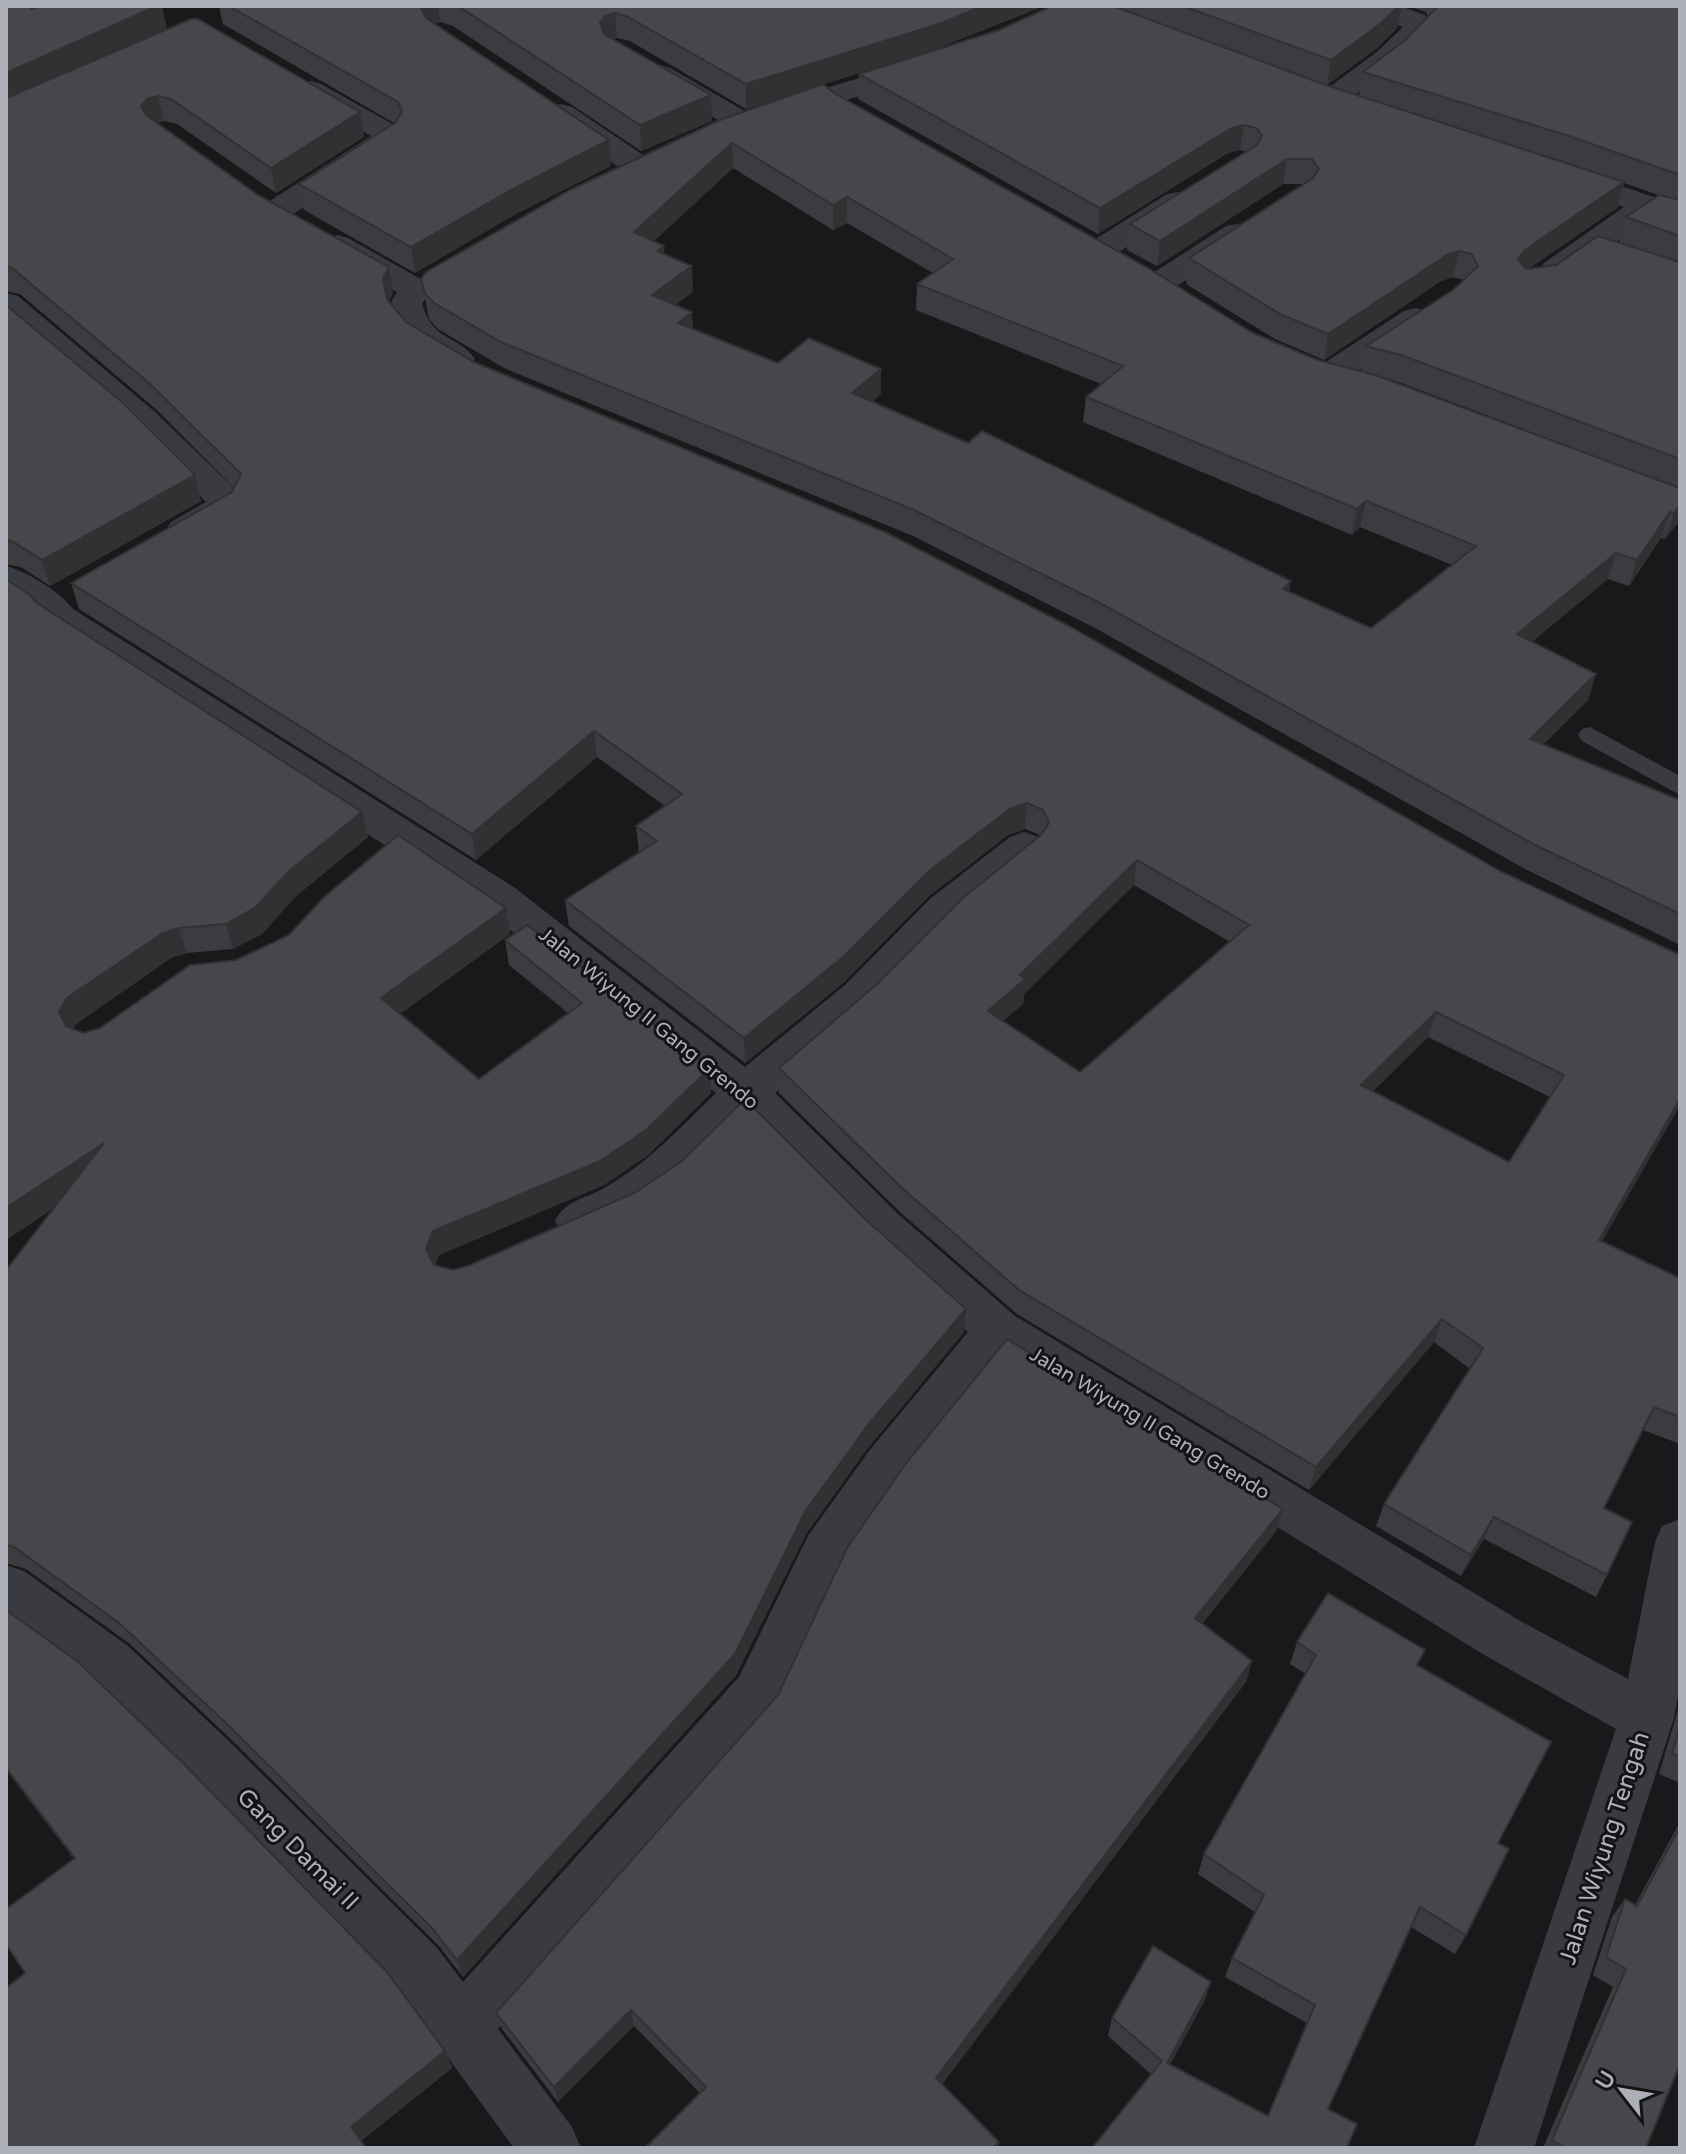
<svg xmlns="http://www.w3.org/2000/svg" width="1686" height="2154" font-family="'Varela Round',sans-serif">
  <style>
    .lines { fill: none; stroke-linecap: round; stroke-linejoin: round }
    .service { fill: #3a3b40; fill-rule: evenodd }
    .minor { fill: #3a3b40; fill-rule: evenodd }
    .wall { fill: #3c3c40; fill-rule: evenodd }
    .shaded-wall { fill: #313134 }
    .building { fill: #46464b; stroke: #313134; stroke-width: 2; fill-rule: evenodd }
    .labels { text-anchor: middle; stroke-width: 6; stroke-linejoin: round; paint-order: stroke }
    .street-label { font-size: 20px; fill: #adb0b9; stroke: #141416 }
    .near-street-label { font-size: 24px; fill: #adb0b9; stroke: #141416 }
  </style>
  <rect width="100%" height="100%" fill="#19191b"/>
  <g class="lines">
    <path class="service" d="M1590,727l90,49v19l-98,-54 -4,-6 4,-6z"/>
    <path class="minor" d="M1359,6h41l25,9 7,13 -34,35 -58,43 -10,3 -10,-3 -5,-6 5,-6 58,-43 25,-24 -40,-15z
      M917,61l10,3 5,6 -5,6 -148,44 -11,-3 -4,-6 4,-6z
      M660,65l10,3 85,49 4,6 -4,6 -11,3 -11,-3 -83,-49 -5,-6 5,-6z
      M311,81l10,3 75,42 6,13 -4,6 -111,73 -11,2 -11,-2 -5,-7 5,-7 106,-68 -70,-40 -5,-6 5,-6z
      M561,104l11,3 80,54 4,7 -4,7 -11,2 -11,-2 -80,-56 -4,-6 4,-6z
      M1566,167l114,39v20l-29,-9 -85,60 -11,3 -11,-3 -5,-7 5,-7 80,-56 -69,-24 -4,-7 4,-7z
      M1178,192l11,2 5,7 -5,7 -81,51 -11,3 -11,-3 -5,-7 5,-7 81,-51z
      M1237,224l11,2 5,7 -5,7 -79,51 -11,3 -11,-3 -5,-7 5,-7 79,-51z
      M337,235l11,3 78,44 5,7 -9,15c12,39 35,30 53,55l-5,7c-37,9 -71,-30 -80,-62l7,-12 -71,-40 -5,-7 5,-7z
      M6,293l12,3 137,116 84,81 5,8c-5,15 -43,40 -60,40 -1,0 -12,-3 -13,-3l-5,-8 5,-8 35,-20 -75,-76 -125,-106z
      M1416,308l12,3 4,7 -4,7 -89,58 -12,3 -12,-3 -5,-7 5,-7 89,-58z
      M6,566c22,6 53,25 67,43l442,279 230,179 100,-82 86,-87 79,-61 14,-5 14,5 6,10 -6,10 -77,63 -86,87 -100,86 123,121 117,102 507,306 106,57 27,-137 7,-16 18,-7v164l-6,35 -140,430h-60l142,-419 -130,-73 -482,-298 -100,124 -60,86 -67,145 -279,316 74,98 9,21h-67l-117,-160 -201,-206 -106,-102 -84,-62v-53l18,6 104,75 106,100 203,202 26,34 276,-305 69,-141 61,-85 99,-119 -102,-92 -120,-120c-53,52 -96,96 -168,120l-16,-6 -7,-13c10,-21 31,-22 51,-34 42,-24 75,-60 110,-94l-231,-183 -438,-283 -6,-8 -35,-24z"/>
  </g>
  <path class="wall" d="M6,6l161,23 197,108 -88,56 -99,-69 -13,-3 -7,2 101,72 131,72 4,26 -4,8 17,21 68,40 1028,510 178,83v150l-78,136 78,37v166l-37,-14 -39,78 3,67 -11,22 -112,-58 -23,37 -85,-50 8,-22 86,-135 -36,-27 -125,148 -292,-176 -117,-102 -121,-119v-25l98,-84 163,-149 -15,-6 -17,6 -79,61 -86,87 -98,80 -176,-137 -4,-26 74,-48 -3,-26 29,-20 -68,-49 -121,103 -397,-251 -8,-26 161,-91 2,-4 -77,-78 -137,-116 -14,-3zM1134,885l96,57 -150,130 -77,-51 20,-17 1,-10zM1428,1037l122,60 -41,65 -136,-71z
    M219,6h825l-106,42 -115,36 11,9 419,240 65,27 43,11 5,-25 87,-56 11,-10 -11,-3 -12,4 -117,79 -49,-21 -89,-55 3,-26 114,-74h-20l-126,82 -30,-16 3,-26 117,-72 -7,-2 -12,3 -130,81 -240,-135 1,-25 140,-44 53,-24h350l-5,22 -21,21 -49,36 -4,-1 36,11 4,-23 42,-32 23,-23 -2,-5 -18,-6h272v514l-15,19 -4,-1 -32,48 -21,-7 -76,62 64,33 -8,26 -45,45 137,55v145l-153,-75 -432,-242 -182,-92 -409,-168 -66,-39 -9,-10 -8,-40 393,-191 -68,21 -116,-68 -13,-3 -3,1 98,82 -71,30 -188,-125 -13,-4 -5,2 176,142 -97,49 -99,58 -111,-63 -5,-26 95,-61 -171,-99zM1476,134l87,27 42,15zM733,168l100,62 14,-7 86,50 -16,11 -1,26 185,74 -15,13 -3,25 269,113 8,-8 92,38 -81,63 -499,-226 9,-8 -103,-31 -85,-34 -18,-24 18,-13 -29,-38v-8l-10,-5zM1624,183l34,12 -32,22 -7,25 -63,23 -28,4 89,-61zM1382,377l14,4 250,94z
    M6,305l195,196 -151,85 -29,-19 -15,-3z
    M6,579l31,24 331,234 -73,60 -33,37 -29,15 -46,4 -16,5 -95,66 -3,5 10,4 17,-5 136,-68 270,-52 4,26 -110,80 79,65 89,-66 -59,-48 -4,-25 205,128 1,25 -63,62 -44,30 -165,70 -4,10 18,5 511,62 -97,117 -61,85 -70,141 -273,302 -24,-31 -203,-202 -106,-100 -104,-75 -20,-6v-293l49,-63 -49,33z
    M1277,1530l-75,94 50,37 -6,21 -304,402 57,58 -1,6h-353l55,-55 -66,-67 -76,76 -56,-73 -6,-16z
    M6,1610l439,441 7,17 -91,73 -336,-168 49,-114 -68,-89z
    M1297,1642l122,24 79,177 -32,92 -11,19 -44,-27 -83,182 19,39 -196,-74 -43,-38 4,-18 93,-18 -35,64 98,51 39,-92 -82,-46 7,-19 23,-46 -57,-38 6,-20 102,-180 -16,-10z
    M1680,1703v80l-21,-9z
    M1680,1822v242l-34,84h-103l70,-161 -20,-12 19,-58 13,-18 10,6z"/>
  <path class="shaded-wall" d="M157,6h5l5,23 -161,73v-29z
    M422,6h16l2,16 -10,3 -9,-17z
    M983,6h61l-106,42 -192,61v-25z
    M1399,6h3l-5,22 -21,21 -49,36 4,-25z
    M615,13l2,25 -10,3 -7,-18 5,-7z
    M711,95l1,26 -71,30 -1,-26z
    M158,96l6,25 -11,3 -5,7 -7,-25 6,-7z
    M360,112l4,25 -88,56 -5,-25z
    M1244,125l-4,25 -12,3 -130,81 2,-26 132,-80z
    M609,140l2,26 -97,49 -99,58 -4,-26 100,-57z
    M732,143l1,25 -97,89 -2,-25z
    M1287,159l-4,25 -126,82 3,-25z
    M1624,182l-7,26 -99,68v-17l7,-9z
    M847,197v26l-14,7v-25z
    M664,246l2,26 -9,-21z
    M1459,251l-6,26 -12,4 -117,79 4,-26 119,-79z
    M692,266l1,26 -40,29 -1,-26z
    M389,267l4,26 -6,12 -4,-26z
    M692,312l2,26 -16,-15z
    M881,369v25l-29,25v-26z
    M195,475l6,26 -151,85 -8,-26z
    M1366,501l-6,26 -8,8 5,-26z
    M1680,505v15l-15,19 9,-26z
    M1670,512l-9,26 -32,48 8,-26z
    M1616,553l-8,26 -98,81 7,-26z
    M1291,581l-4,26 -4,-18z
    M1596,674l-8,26 -66,65 8,-26z
    M594,731l3,26 -121,103 -4,-26z
    M1027,803l-2,26 -17,6 -79,61 -86,87 -98,80 -1,-25 186,-168 80,-61z
    M362,812l6,25 -73,60 -33,37 -29,15 -7,-25z
    M1137,860l-3,25 -110,109 -1,10 -37,32 2,-25 32,-36z
    M506,908l4,26 -123,89 -6,-25z
    M179,928l8,25 -16,5 -95,66 -8,12 -9,-25 8,-13 96,-65z
    M1436,1012l-8,25 -74,73 7,-25z
    M710,1068l1,25 -63,62 -44,30 -165,70 -8,18 -5,-24 7,-18z
    M1680,1099v6l-91,159 10,-24z
    M104,1143l10,25 -108,72v-32z
    M966,1309l-2,23 -97,117 -61,85 -70,141 -273,302 -6,-17 348,-448 62,-86z
    M1442,1319l-8,23 -125,148 7,-23z
    M1283,1509l-6,21 -87,109 5,-21z
    M1494,1517l-10,22 -23,37 10,-21z
    M1252,1661l-6,21 -311,412 1,-16z
    M1211,1982l-6,18 -43,80 5,-17z
    M631,2010l3,16 -76,76 -4,-15z
    M445,2051l7,17 -92,74 -9,-15z"/>
  <path class="building" d="M6,6h21l5,3 8,-3h117l-151,67z
    M229,6h193l-1,2 5,10 183,122 -98,50 -100,57 -112,-63 97,-62 6,-11 -4,-9z
    M458,6h525l-44,18 -193,60 -118,-67 -13,-4 -10,3 -5,7 4,11 107,61 -71,30z
    M1052,6h61l210,78 301,98 -99,68 -7,9 8,10 30,-4 42,-29 82,26v197l-279,-104 -35,-9 87,-56 25,-24 -6,-12 -13,-3 -12,4 -119,79 -48,-20 -91,-56 124,-80 6,-9 -7,-10h-25l-127,82 -30,-17 127,-79 5,-10 -6,-7 -12,-3 -12,3 -132,80 -241,-134 140,-44z
    M1183,6h216l-19,18 -49,36z
    M1438,6h242v169l-111,-39 -206,-64 42,-32z
    M191,19h7l162,93 -89,56 -100,-69 -13,-3 -11,3 -6,7 5,9 112,80 131,72 -6,12 4,20 19,23 68,40 411,170 184,94 433,246 178,83v144l-81,141 81,38v139l-26,-10 -50,101 28,14 -25,53 -113,-58 -23,38 -87,-51 99,-156 -41,-29 -126,148 -297,-177 -118,-103 -122,-119 98,-84 87,-87 78,-63 7,-11 -6,-13 -16,-7 -17,6 -80,61 -87,87 -99,81 -179,-138 92,-59 -21,-15 46,-32 -88,-63 -122,103 -401,-251 161,-91 9,-18 -91,-90 -138,-116 -6,-2v-168zM1137,860l112,65 -169,147 -92,-61 37,-32 -5,-4zM1436,1012l128,63 -55,87 -148,-77z
    M823,84l11,9 314,175 105,65 65,27 57,15 305,113v17l-6,8 -4,-1 -33,48 -21,-7 -99,81 79,40 -66,65 150,61v114l-145,-69 -437,-243 -184,-92 -413,-168 -67,-39 -9,-9 -4,-15 5,-7 144,-82 150,-70zM732,143l101,62 14,-8 106,62 -36,25 206,82 -37,31 271,112 9,-8 110,45 -105,82 -88,-39 8,-8 -309,-150 -14,12 -116,-50 29,-24 -72,-31 -31,25 -100,-40 14,-11 -40,-17 40,-29 -35,-15 7,-5 -30,-14z
    M1659,195l21,5v36l-54,-19z
    M6,305l116,97 73,73 -153,85 -30,-19 -6,-1z
    M6,579l24,16 7,8 325,209 -73,59 -34,37 -29,16 -47,4 -16,5 -96,65 -8,13 7,15 17,7 17,-5 90,-63 46,-5 53,-25 34,-37 75,-63 108,73 -125,90 98,81 103,-76 -77,-63 22,-15 183,143 -64,62 -46,31 -167,70 -7,18 8,16 19,5 17,-5 166,-73 46,-31 63,-62 119,119 102,91 -99,117 -62,86 -70,142 -278,306 -25,-32 -205,-204 -108,-101 -105,-76 -8,-2v-275l98,-127 -98,65z
    M1007,1339l276,170 -88,109 57,43 -316,417 63,64 -6,6h-348l61,-61 -75,-77 -77,77 -58,-74 282,-318 69,-147 60,-86z
    M1328,1593l97,57 -8,15 134,77 -53,101 11,6 -43,86 -46,-28 -92,202 29,15 -10,24h-255l70,-87 -50,-43 41,-72 58,36 -44,81 101,53 47,-111 -83,-47 32,-63 -60,-41 112,-199 -19,-13z
    M6,1610l71,51 107,103 203,208 58,79 -94,76 15,21h-360v-160l19,-15 -19,-29v-35l69,-51 -69,-90z
    M1680,1726v31l-8,-3z
    M1680,1827v237l-34,84h-80l-14,-8 74,-171 -20,-12 19,-58 12,7z"/>
  <g class="labels">
    <g class="street-label">
      <text transform="translate(649 1018) rotate(39)" y="7">Jalan Wiyung II Gang Grendo</text>
      <text transform="translate(1150 1423) rotate(31)" y="7">Jalan Wiyung II Gang Grendo</text>
    </g>
    <g class="near-street-label">
      <text transform="translate(1604 1848) rotate(-72)" y="8">Jalan Wiyung Tengah</text>
      <text transform="translate(298 1849) rotate(45)" y="8">Gang Damai II</text>
    </g>
  </g>
  <rect width="1686" height="2154" fill="none" stroke="#adb0b9" stroke-width="16"/>
  <g transform="translate(1622 2090) rotate(301)" stroke="#141416" stroke-width="6" paint-order="stroke">
  <path d="M0-6L14 30L0 20L-14 30Z" fill="#adb0b9"/>
  <text y="-12" font-size="22" font-weight="bold" text-anchor="middle" fill="#adb0b9">U</text>
  </g>
</svg>
